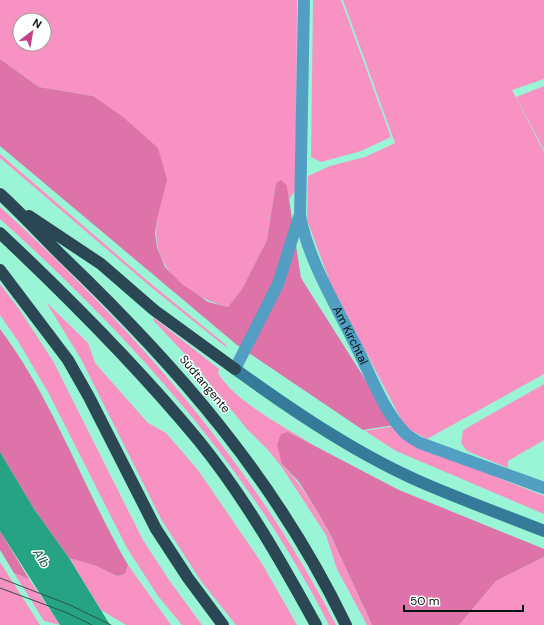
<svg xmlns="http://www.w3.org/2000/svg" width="544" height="625" font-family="'DM Sans',sans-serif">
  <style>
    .green { fill: #f892c3; fill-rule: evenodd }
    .forest { fill: #dd73a8 }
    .water { fill: #26a382 }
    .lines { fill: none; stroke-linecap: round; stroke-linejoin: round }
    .street { stroke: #539fc3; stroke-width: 12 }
    .secondary { stroke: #357a99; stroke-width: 12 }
    .highway { stroke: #2b4754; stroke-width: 12 }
    .tram { stroke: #2c5345; stroke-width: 1 }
    .labels { text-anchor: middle; stroke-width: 3; stroke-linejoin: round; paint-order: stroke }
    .street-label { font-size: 12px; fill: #00130c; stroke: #fff }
    .water-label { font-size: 13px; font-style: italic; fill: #155543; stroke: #fff }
  </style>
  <rect width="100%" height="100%" fill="#9af5d6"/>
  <path class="green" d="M0,0h297l-1,190 -7,9 -2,-13 -11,-3 -9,57 -25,49 -14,18c-42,-11 -78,-40 -71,-88l-64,-123 -54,-9 -39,-28zM20,20h24v24h-24z
    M313,0h28l50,137 -30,14 -40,11 -10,-5z
    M343,0h201v79l-32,11 32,62v222l-117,65 -22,-12 -74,-142 -24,-65 1,-44 22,-10 35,-9 30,-14z
    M544,86v64l-28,-53z
    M0,154l144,124 81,66 2,4 -75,-60 -152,-130z
    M0,207c134,122 252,255 336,418h-7c-79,-157 -199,-289 -329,-406z
    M0,284l19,25 34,52 90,179 26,40 33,45h-20l-24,-29 -31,-48 -79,-156 -30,-51 -18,-26z
    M46,302l42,41 7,20 53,60 18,10 32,37 63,92 36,63h-61l-35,-44 -40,-62 -80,-160z
    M154,318l65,51 -1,4c18,30 66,53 95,72l-25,-13 -6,32c43,46 63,106 90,161h-5l-30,-56 -11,-34 -45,-69 -13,-16 -22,-22 -51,-63 -42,-45z
    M544,384v56l-36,21v7l-41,-17 -6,-8 2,-12 2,-2z
    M394,426l23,20 127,50v18l-148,-63 -31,-20z
    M544,557v68h-85l37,-44z
    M69,558l29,8 19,10 8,-2 3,-9 43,60h-45l-25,-15z
    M0,562l40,63h-40z
    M14,573l15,6 31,46 -16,-4z"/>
  <path class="forest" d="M0,59l39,28 54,9 30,21 35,31 9,32 -10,39 -2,14 2,14 8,20 17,17 26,18 20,5 14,-18 25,-49 9,-57 5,-3 6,6 14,92 93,147 -31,5 -126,-85 -237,-199z
    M0,329c54,72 83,159 128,236l-3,9 -8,2 -20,-10 -28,-8 -35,-49 -34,-57z
    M288,432l111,58 145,59v8l-48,24 -37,44h-87l-41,-89 -14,-25 -18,-29 -17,-18 -5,-19 4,-11z
    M0,531l29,48 -15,-6 -14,-23z"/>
  <path class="water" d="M0,452l34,57 35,49 41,67h-50l-60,-94z"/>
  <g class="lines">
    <g class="street">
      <path id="s1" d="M304,0l-4,216c9,46 36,89 57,132 13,26 27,64 48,85 4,4 10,7 15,10l124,45"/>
      <path d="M235,369l43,-85 21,-67"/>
    </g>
    <path class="secondary" d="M235,369c61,44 126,88 195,117 38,16 76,30 114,45"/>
    <path class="highway" d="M0,194c21,19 40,40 60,60 117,112 215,224 286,371
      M29,216l72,48 53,46 81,59
      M0,233c70,66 138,134 199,208 46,57 82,120 117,184
      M0,270l68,90 21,37 67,132 32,49 35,47"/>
    <path class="tram" d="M0,578l70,27 41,20
      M0,588l65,24 27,13"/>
  </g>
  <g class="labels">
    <g class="street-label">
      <text dy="4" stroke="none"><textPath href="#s1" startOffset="346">Am Kirchtal</textPath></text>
      <text transform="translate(205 384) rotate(50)" y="4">Südtangente</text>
    </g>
    <g class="water-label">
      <text transform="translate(42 558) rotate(58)" y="5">Alb</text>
    </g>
  </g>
  <g transform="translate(32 32) rotate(31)"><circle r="19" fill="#ffffff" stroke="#99a19e"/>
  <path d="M0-3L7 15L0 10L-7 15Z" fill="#c54289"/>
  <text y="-6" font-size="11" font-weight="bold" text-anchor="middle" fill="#00130c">N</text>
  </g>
  <path d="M404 605v6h119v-6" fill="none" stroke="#00130c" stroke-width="2"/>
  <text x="410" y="605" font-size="12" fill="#00130c" stroke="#ffffff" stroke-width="3" paint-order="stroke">50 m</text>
</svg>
